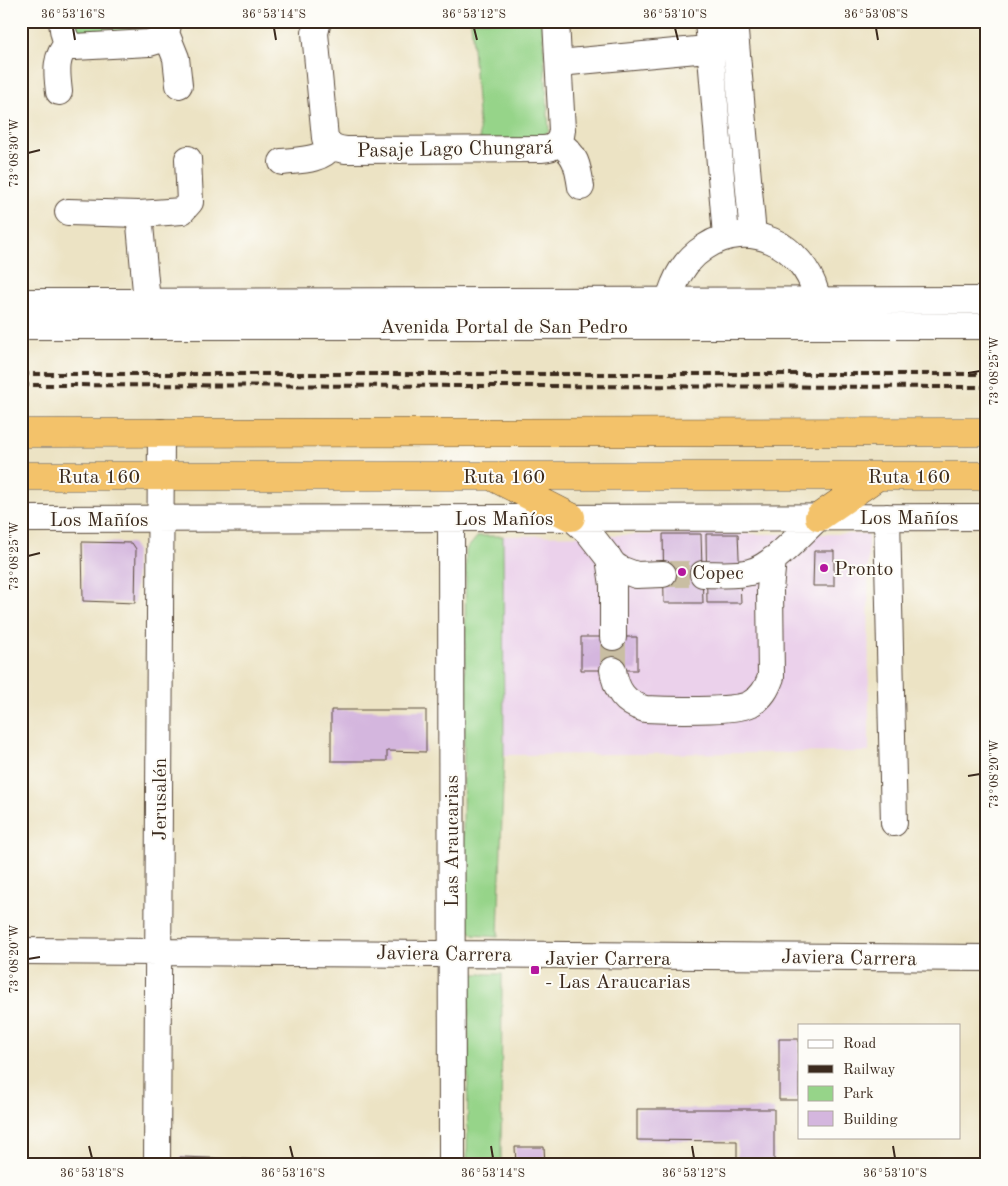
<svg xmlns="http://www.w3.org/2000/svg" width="1008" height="1186" font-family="'Old Standard TT',serif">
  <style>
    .built { fill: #ebd1eb }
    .green { fill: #96d489; stroke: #687f54 }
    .building { fill: #d4b6de }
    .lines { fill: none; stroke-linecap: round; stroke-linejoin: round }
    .minor-tunnel { stroke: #c9bea3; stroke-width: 26; stroke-dasharray: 26 13; stroke-linecap: butt }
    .minor-casing { stroke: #564637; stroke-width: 28 }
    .highway-casing { stroke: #564637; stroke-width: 29 }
    .minor { stroke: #fff; stroke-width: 26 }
    .highway { stroke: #f3c26a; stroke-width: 28 }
    .rail { stroke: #3b2a1e; stroke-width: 4; stroke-dasharray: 8 4; stroke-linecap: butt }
    .ticks { fill: none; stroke: #3b2a1e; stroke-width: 2 }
    .poi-dot { fill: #b5179e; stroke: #fdfcf7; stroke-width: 2 }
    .labels { text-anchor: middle; stroke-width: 4; stroke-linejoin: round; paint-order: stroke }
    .street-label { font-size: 20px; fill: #3b2a1e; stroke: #fdfcf7 }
    .poi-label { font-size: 20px; fill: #3b2a1e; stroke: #fdfcf7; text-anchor: start }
    .neatline { fill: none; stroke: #3b2a1e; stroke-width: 2 }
    .ticks-label { font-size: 12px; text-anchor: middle; fill: #3b2a1e }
  </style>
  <rect width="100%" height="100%" fill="#fdfcf7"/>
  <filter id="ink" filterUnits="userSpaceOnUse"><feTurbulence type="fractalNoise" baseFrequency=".02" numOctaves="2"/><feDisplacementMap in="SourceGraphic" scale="10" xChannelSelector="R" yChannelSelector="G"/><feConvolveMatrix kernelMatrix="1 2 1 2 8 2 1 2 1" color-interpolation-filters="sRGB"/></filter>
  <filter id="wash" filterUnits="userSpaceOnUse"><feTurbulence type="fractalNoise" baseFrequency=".0096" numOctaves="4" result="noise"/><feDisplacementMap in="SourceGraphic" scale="20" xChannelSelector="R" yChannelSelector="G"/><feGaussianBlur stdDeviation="1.12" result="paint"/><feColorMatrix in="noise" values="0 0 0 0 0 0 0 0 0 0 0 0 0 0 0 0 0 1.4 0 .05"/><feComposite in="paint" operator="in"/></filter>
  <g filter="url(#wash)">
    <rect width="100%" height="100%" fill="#ece3c4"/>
    <path class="built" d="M738,534h130l1,218 -365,3 -1,-219z"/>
    <path class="green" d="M68,21h93l-1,8 -82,9z
      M471,21h71l7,110 -9,8 -60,1z
      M478,536h25l1,219 -6,182 -25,-2 -11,-14 4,-371z
      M469,974h33l-1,191h-34z"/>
    <g id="blocks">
      <path class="building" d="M663,534h38l2,69h-39z
        M706,534h32l3,69h-34z
        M82,542l50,1 4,6 -1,54 -52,-2z
        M814,551h20v35h-21z
        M581,637h56v33h-56z
        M331,710h95v42l-39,-1v10h-56z
        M779,1039h20v61h-20z
        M637,1109h137v56h-37v-24l-100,-1z
        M515,1147h29l1,18h-29z
        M180,1157l119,4v4h-119z"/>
    </g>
  </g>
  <g filter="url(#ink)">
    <use href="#blocks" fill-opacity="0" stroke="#564637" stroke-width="1"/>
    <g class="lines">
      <path class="minor-tunnel" d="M663,574h40
        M613,670v-33"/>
      <g class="minor-casing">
        <path id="minor" d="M62,21c1,12 2,20 12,26l75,-4 13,-4 4,-6
          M169,21l-3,12 10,25 3,27
          M318,21l-3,12 10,105c5,8 11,11 21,12l196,-1c12,0 19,-7 20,-19l-6,-109
          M708,21l18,215
          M734,21l19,214
          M559,63l169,-16
          M59,92c-2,-19 -5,-34 9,-49
          M558,143c18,10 20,24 23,44
          M282,162c17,-2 39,-1 50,-16
          M68,212l71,2 43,-3 8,-9 -2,-43
          M139,214l8,88
          M21,302l966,-2
          M667,319c1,-12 2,-23 7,-34 6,-15 17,-29 31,-38 44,-29 97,-3 111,46 2,7 2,15 2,23
          M21,326h966
          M571,517l18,16 25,32 6,4 16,6 27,-1
          M887,517l7,306
          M451,518l1,647
          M21,519l966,-2
          M609,558l4,27v52
          M703,574c15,0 32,2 47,-2 22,-5 51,-39 69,-55
          M613,670c3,20 11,33 32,39 20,1 90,3 105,-5 12,-6 17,-16 21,-27l-1,-87 3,-31
          M21,951l966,7
          M157,1165l4,-733"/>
      </g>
      <g class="highway-casing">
        <path id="highway" d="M21,433l966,-1
          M21,476h966
          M495,478l76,39
          M819,517l59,-41"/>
      </g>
      <use href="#minor" class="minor"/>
      <use href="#highway" class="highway"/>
      <path class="rail" d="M21,374h966
        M21,385l966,2"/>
    </g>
  </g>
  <path class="ticks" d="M73,28l2,12M274,28l2,12M474,28l3,12M675,28l3,12M876,28l2,12M28,153l12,-3M968,373l12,-2M28,556l12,-3M968,776l12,-2M28,959l12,-2M89,1146l3,12M290,1146l3,12M491,1146l2,12M692,1146l2,12M893,1146l2,12"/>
  <g class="poi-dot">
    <circle cx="824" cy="568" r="5"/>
    <circle cx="682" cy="572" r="5"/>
    <rect x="530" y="965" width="10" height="10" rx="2.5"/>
  </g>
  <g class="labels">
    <g class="street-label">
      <text transform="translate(455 148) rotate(-1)" y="7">Pasaje Lago Chungará</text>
      <text x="504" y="333">Avenida Portal de San Pedro</text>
      <text x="99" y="483">Ruta 160</text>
      <text x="504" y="483">Ruta 160</text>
      <text x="909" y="483">Ruta 160</text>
      <text x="909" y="524">Los Mañíos</text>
      <text x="504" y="525">Los Mañíos</text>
      <text x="99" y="526">Los Mañíos</text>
      <text transform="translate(159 799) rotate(-90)" y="7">Jerusalén</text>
      <text transform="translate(451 841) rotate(-90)" y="7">Las Araucarias</text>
      <text transform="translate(444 953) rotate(1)" y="7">Javiera Carrera</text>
      <text transform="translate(849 957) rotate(1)" y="7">Javiera Carrera</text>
    </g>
    <g class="poi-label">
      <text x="834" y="575">Pronto</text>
      <text x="692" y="579">Copec</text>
      <text x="545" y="965">Javier Carrera<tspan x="545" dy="23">- Las Araucarias</tspan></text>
    </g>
  </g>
  <rect width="1008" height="1186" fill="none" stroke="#fdfcf7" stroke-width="55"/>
  <rect x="798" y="1024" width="162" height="115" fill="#fdfcf7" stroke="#afa8a0"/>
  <rect x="808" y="1040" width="25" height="8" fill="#ffffff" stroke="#afa8a0"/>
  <text x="843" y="1048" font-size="15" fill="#3b2a1e">Road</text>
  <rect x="808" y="1065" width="25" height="8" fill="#3b2a1e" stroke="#afa8a0"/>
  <text x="843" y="1074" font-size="15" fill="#3b2a1e">Railway</text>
  <rect x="808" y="1086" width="25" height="15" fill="#96d489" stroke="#afa8a0"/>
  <text x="843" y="1098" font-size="15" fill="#3b2a1e">Park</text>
  <rect x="808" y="1111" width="25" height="15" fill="#d4b6de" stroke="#afa8a0"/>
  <text x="843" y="1124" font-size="15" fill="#3b2a1e">Building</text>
  <rect x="28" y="28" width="952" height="1130" class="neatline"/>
  <g class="ticks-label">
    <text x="73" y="18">36°53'16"S</text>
    <text x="274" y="18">36°53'14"S</text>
    <text x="474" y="18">36°53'12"S</text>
    <text x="675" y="18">36°53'10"S</text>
    <text x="876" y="18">36°53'08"S</text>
    <text transform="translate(14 153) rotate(-90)" y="4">73°08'30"W</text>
    <text transform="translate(994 371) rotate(-90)" y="4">73°08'25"W</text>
    <text transform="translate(14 556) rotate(-90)" y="4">73°08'25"W</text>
    <text transform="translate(994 774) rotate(-90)" y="4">73°08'20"W</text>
    <text transform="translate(14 959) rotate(-90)" y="4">73°08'20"W</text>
    <text x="92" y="1177">36°53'18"S</text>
    <text x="293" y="1177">36°53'16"S</text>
    <text x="493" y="1177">36°53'14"S</text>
    <text x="694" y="1177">36°53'12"S</text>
    <text x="895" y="1177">36°53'10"S</text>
  </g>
</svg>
